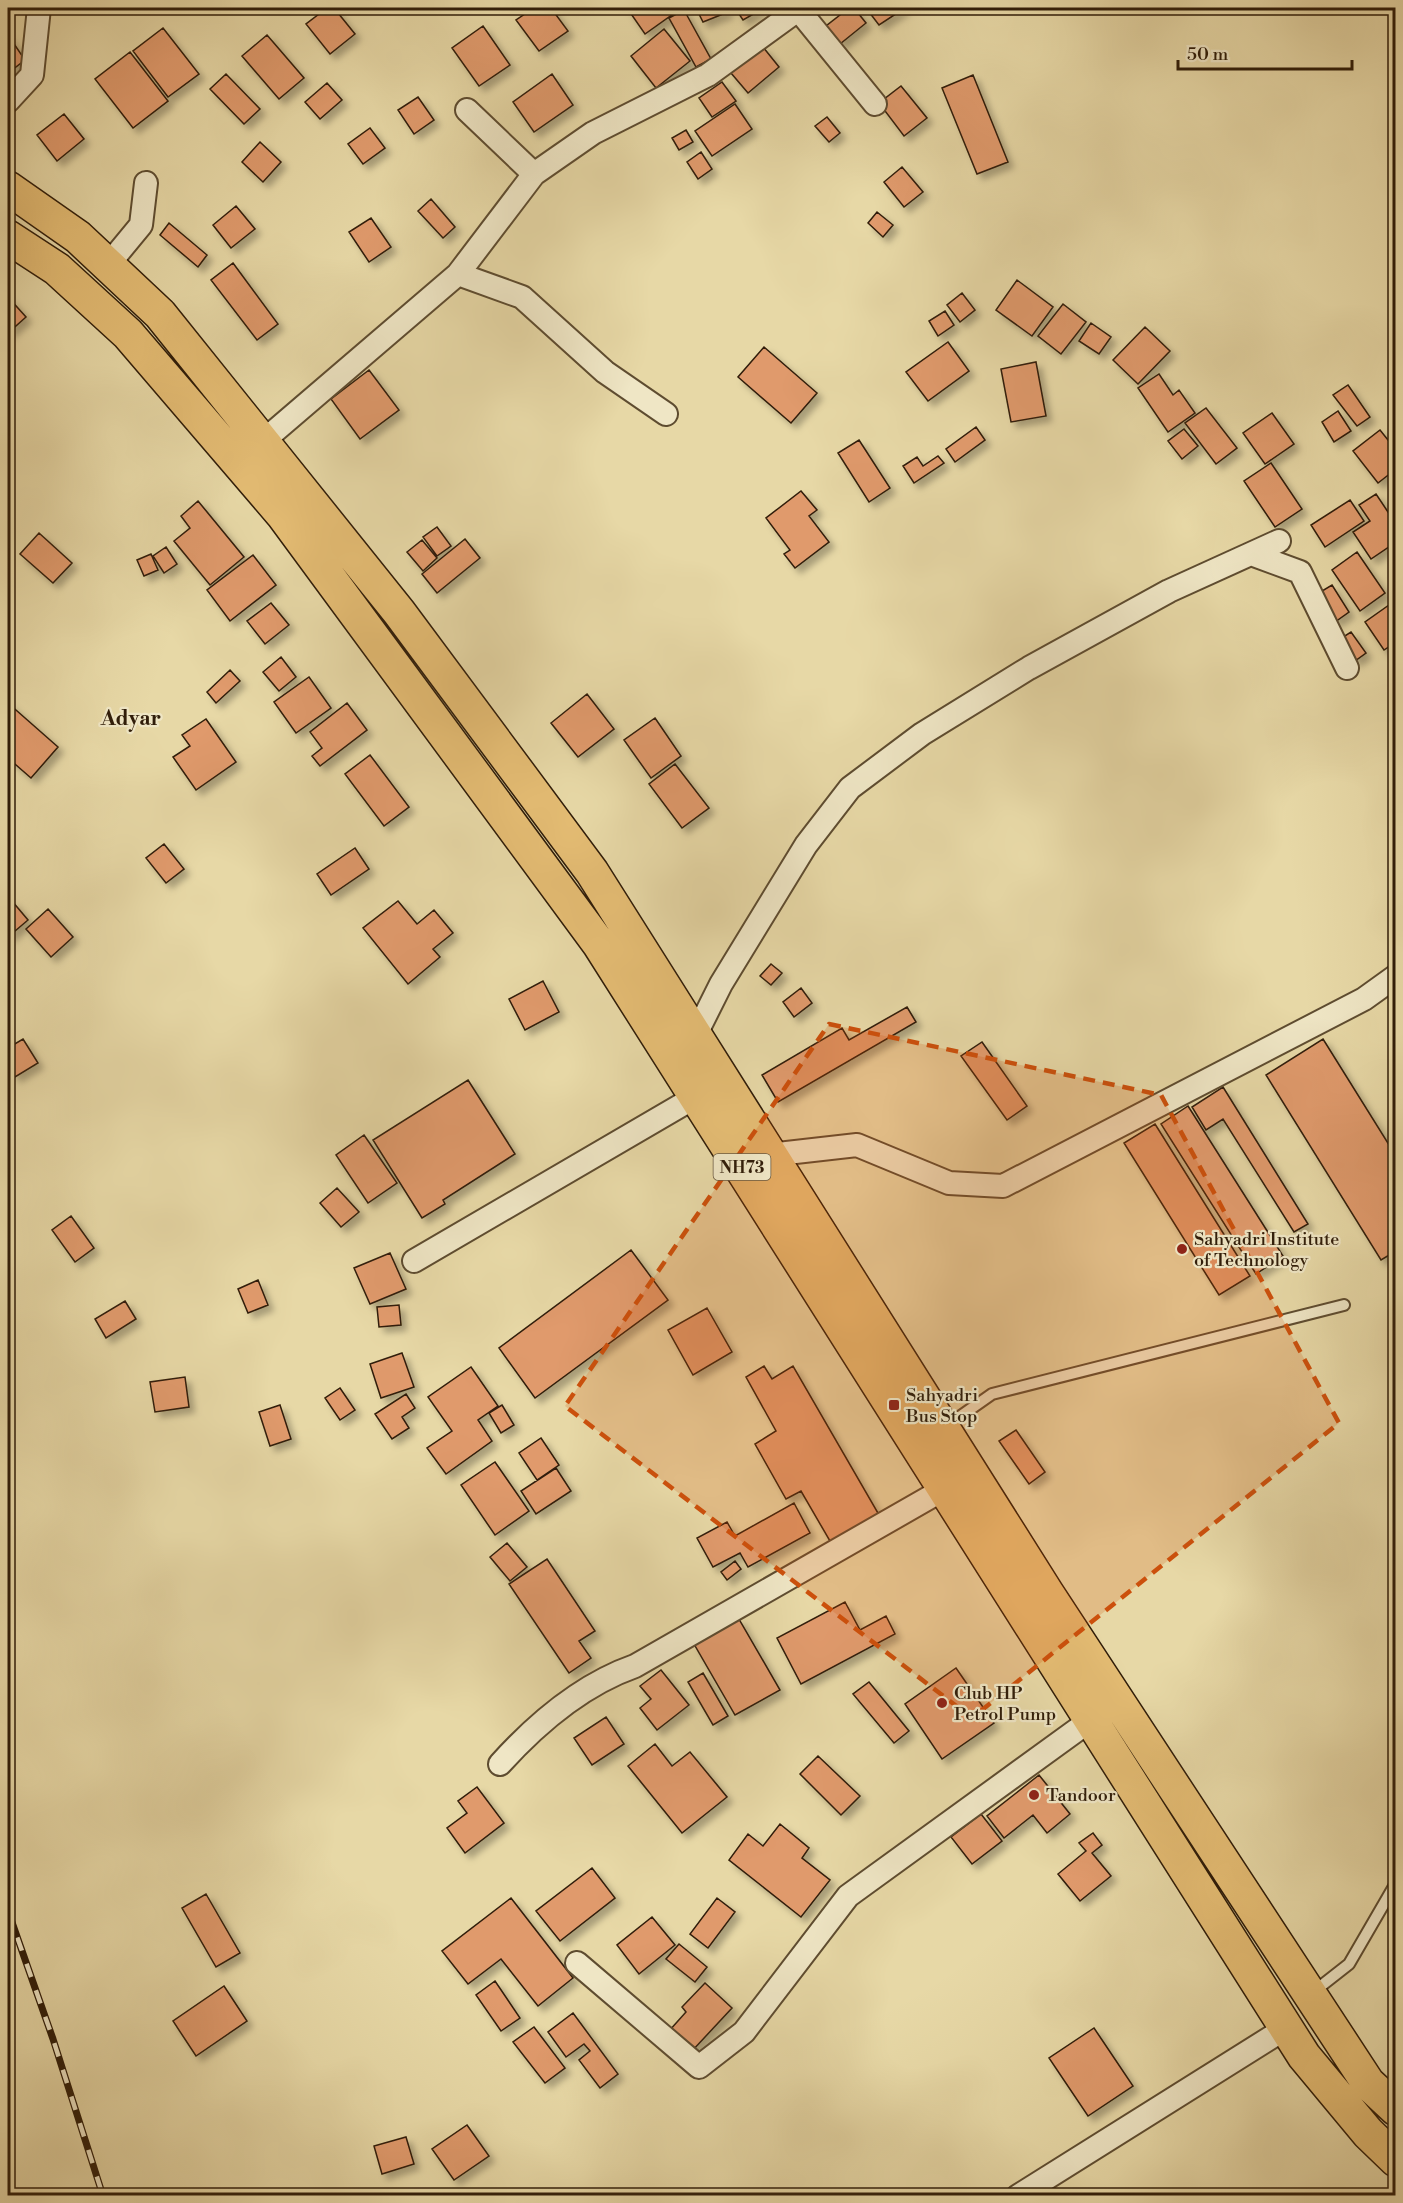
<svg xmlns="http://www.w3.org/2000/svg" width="1403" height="2203" font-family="'Libre Bodoni',serif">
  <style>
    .building { fill: #e09a6c; stroke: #301d09; stroke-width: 1.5; filter: url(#shadow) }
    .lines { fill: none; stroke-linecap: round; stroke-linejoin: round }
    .lane-casing { stroke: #5e4c30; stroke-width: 14 }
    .street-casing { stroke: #5e4c30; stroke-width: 26 }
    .highway-casing { stroke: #301d09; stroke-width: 36 }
    .lane { stroke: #efe6c5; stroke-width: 10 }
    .street { stroke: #efe6c5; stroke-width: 22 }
    .highway { stroke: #e4bc73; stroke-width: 33 }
    .rail-casing { stroke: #301d09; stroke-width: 7 }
    .rail { stroke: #efe6c5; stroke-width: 4.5; stroke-dasharray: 14; stroke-linecap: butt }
    .marked { fill: #cc500c; fill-opacity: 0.2; stroke: #cc500c; stroke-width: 4.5; stroke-dasharray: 12 8; stroke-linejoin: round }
    .poi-dot { fill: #8f2418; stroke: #efe6c5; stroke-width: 2 }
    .labels { text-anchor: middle; stroke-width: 4.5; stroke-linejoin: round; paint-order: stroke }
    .shield { fill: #efe6c5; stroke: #695941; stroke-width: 1.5 }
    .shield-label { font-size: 16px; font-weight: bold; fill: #301d09 }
    .poi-label { font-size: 18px; fill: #301d09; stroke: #efe6c5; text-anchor: start }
    .quarter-label { font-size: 21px; font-weight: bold; fill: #301d09; stroke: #efe6c5 }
  </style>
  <defs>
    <filter id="shadow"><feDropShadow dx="5.5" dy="5.5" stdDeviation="3" flood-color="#0004"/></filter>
  </defs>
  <rect width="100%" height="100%" fill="#e7d8a6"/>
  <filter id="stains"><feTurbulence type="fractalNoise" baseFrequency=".00333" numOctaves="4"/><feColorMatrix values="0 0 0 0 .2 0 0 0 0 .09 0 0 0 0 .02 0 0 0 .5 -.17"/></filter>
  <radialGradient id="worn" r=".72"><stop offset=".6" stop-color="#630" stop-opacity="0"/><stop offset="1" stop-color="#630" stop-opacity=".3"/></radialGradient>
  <path class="building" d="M327,8h7l21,26 -25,20 -24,-30z
    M534,8h17l17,23 -29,20 -23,-31z
    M627,8h42l4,6 -28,20z
    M696,8h30l2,4 -25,10z
    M735,8h29l-21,12z
    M849,8h5l12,15 -26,21 -14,-18z
    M866,8h39l-26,17z
    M684,10l27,49 -15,8 -27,-49z
    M483,26l27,39 -31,21 -27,-38z
    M163,28l36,46 -31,23 -35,-46z
    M664,29l26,32 -34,27 -25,-32z
    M8,35l17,25 -17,13z
    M267,35l37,43 -25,21 -37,-43z
    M763,47l16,20 -31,26 -17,-20z
    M130,52l38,49 -35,27 -38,-49z
    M226,74l34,35 -16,15 -34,-35z
    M552,74l21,31 -39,27 -21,-30z
    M973,75l35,87 -31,12 -35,-86z
    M722,82l14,19 -24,16 -13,-19z
    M327,83l15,17 -22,19 -15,-17z
    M901,86l26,32 -23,18 -25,-33z
    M418,97l16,23 -20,14 -16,-24z
    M735,104l17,25 -40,27 -17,-25z
    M64,114l20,25 -27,22 -20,-26z
    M827,117l13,16 -11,9 -14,-16z
    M370,128l15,20 -22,16 -15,-20z
    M686,130l7,12 -14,8 -7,-12z
    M260,142l21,20 -18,20 -21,-20z
    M701,152l11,17 -14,10 -11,-17z
    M902,167l21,25 -19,15 -20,-25z
    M431,199l24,28 -12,11 -25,-27z
    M236,206l19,23 -24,19 -18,-23z
    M877,212l16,13 -10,12 -15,-14z
    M371,218l20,29 -22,15 -20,-30z
    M169,223l38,32 -9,12 -38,-32z
    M233,263l45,61 -21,16 -46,-60z
    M1017,280l36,27 -21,29 -36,-26z
    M962,293l13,17 -15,12 -13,-17z
    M8,297l18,20 -18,16z
    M1063,304l23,18 -25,32 -23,-18z
    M945,311l9,14 -16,11 -9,-15z
    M1091,323l20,14 -12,17 -20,-13z
    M1145,327l25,24 -32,33 -25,-24z
    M948,342l21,29 -41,30 -22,-29z
    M764,347l53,46 -26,30 -53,-46z
    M1036,362l10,54 -35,6 -10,-53z
    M369,370l30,40 -39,29 -29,-40z
    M1159,374l14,21 6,-5 16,23 -27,19 -30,-44z
    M1348,385l22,32 -13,9 -24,-31z
    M1206,408l31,40 -21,16 -31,-41z
    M1338,411l13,20 -17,11 -12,-20z
    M1272,413l22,31 -29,20 -22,-31z
    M976,427l9,13 -30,22 -9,-13z
    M1184,429l14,17 -16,13 -14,-18z
    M1380,430l16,20v19l-18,14 -25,-32z
    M859,440l31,48 -21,14 -31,-49z
    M938,456l6,7 -30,20 -11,-17 14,-9 6,9z
    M1271,463l31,46 -27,18 -31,-46z
    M801,491l16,19 -8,6 20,26 -34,26 -11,-14 6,-4 -24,-32z
    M1376,494l14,21 3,-3 3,4v26l-25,17 -18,-27 17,-11 -11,-16z
    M1350,500l14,21 -39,26 -14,-22z
    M198,501l46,56 -34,28 -36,-44 16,-13 -9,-12z
    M437,527l14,19 -14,10 -14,-19z
    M39,533l33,30 -19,20 -33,-29z
    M465,539l15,19 -43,35 -15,-19z
    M422,540l15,18 -14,13 -16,-19z
    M166,547l11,17 -13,9 -11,-17z
    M1357,552l28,41 -25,18 -28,-41z
    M151,554l7,16 -14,6 -7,-16z
    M253,555l23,30 -46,36 -23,-31z
    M1332,585l17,27 -14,10 -18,-28z
    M271,603l18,22 -24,19 -18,-23z
    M1389,605l7,10v27l-12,8 -19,-28z
    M1351,632l15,21 -11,8 -15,-22z
    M281,657l15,20 -17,14 -16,-19z
    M230,670l10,11 -24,22 -9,-11z
    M309,677l22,31 -35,25 -22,-31z
    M587,694l27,35 -36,28 -27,-34z
    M8,703l50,44 -27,31 -23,-20z
    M347,703l20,27 -47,36 -8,-10 10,-8 -12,-16z
    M655,718l26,38 -30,22 -27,-38z
    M206,719l30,43 -40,28 -23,-33 17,-11 -8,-11z
    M370,755l39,52 -25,19 -39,-52z
    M675,764l34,44 -27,20 -33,-44z
    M164,844l20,25 -18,14 -20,-25z
    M355,848l14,21 -38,26 -14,-21z
    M12,901l16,19 -20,17v-32z
    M398,901l19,23 17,-14 19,23 -20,16 7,8 -32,27 -45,-56z
    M48,909l25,28 -22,20 -25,-28z
    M771,964l11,9 -11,12 -11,-9z
    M543,981l16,31 -34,18 -16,-31z
    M801,988l11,15 -18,14 -11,-15z
    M907,1007l9,15 -138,80 -16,-27 80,-47 7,12z
    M23,1039l15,24 -23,14 -7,-12v-17z
    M1323,1039l73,117v95l-15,9 -115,-185z
    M982,1042l45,64 -20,14 -46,-64z
    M468,1080l47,74 -72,46 2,4 -23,14 -49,-78z
    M1223,1087l85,137 -14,8 -71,-113 -17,11 -14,-23z
    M1188,1106l95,150 -27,18 -95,-150z
    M1155,1124l95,152 -31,19 -95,-152z
    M364,1135l33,48 -29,20 -32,-48z
    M337,1188l22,24 -18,15 -21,-24z
    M71,1216l23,32 -19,14 -23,-32z
    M631,1250l37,50 -133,98 -36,-50z
    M390,1253l16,36 -36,15 -16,-36z
    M258,1280l10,25 -20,8 -10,-24z
    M125,1301l11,18 -30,19 -11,-19z
    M399,1305l2,20 -22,2 -2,-20z
    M707,1308l25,44 -39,23 -25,-45z
    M402,1353l12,34 -33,11 -11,-34z
    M764,1366l8,13 21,-13 89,154 -48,28 -33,-57 -15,8 -31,-55 21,-13 -30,-54z
    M471,1367l27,39 -20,14 14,21 -46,33 -19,-26 25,-17 -24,-34z
    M185,1377l4,30 -34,5 -5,-30z
    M340,1388l15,22 -15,10 -15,-22z
    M406,1394l9,14 -13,9 7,11 -17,11 -17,-25z
    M280,1405l11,34 -21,7 -11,-34z
    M502,1405l12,20 -13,8 -12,-20z
    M1016,1430l29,42 -16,12 -30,-43z
    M541,1438l18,27 -22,15 -18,-27z
    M495,1462l34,49 -34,24 -34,-50z
    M556,1468l15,23 -35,23 -15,-23z
    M794,1503l16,30 -62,34 -8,-14 -27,14 -16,-29 30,-16 8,14z
    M507,1543l20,24 -17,14 -20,-24z
    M547,1559l48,72 -16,10 12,17 -22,15 -60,-89z
    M735,1561l6,8 -14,11 -6,-8z
    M845,1602l15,28 26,-14 9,18 -94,50 -24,-46z
    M739,1619l41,71 -45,25 -41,-71z
    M956,1668l38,55 -52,36 -37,-55z
    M661,1670l28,35 -32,25 -17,-22 11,-9 -11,-13z
    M703,1673l25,43 -15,9 -25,-43z
    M869,1682l40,49 -15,12 -41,-49z
    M606,1717l18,27 -32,21 -18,-27z
    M655,1744l17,22 18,-14 37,45 -45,36 -54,-67z
    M818,1756l42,40 -19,19 -41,-41z
    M1039,1775l31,39 -23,19 -14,-18 -29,23 -17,-22z
    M477,1787l27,36 -39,30 -18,-25 20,-15 -9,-12z
    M981,1814l21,27 -30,23 -21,-27z
    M780,1824l29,24 -7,10 28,22 -29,37 -72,-57 19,-26 15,12z
    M1093,1833l9,12 -10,8 19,23 -31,25 -22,-27 28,-23 -7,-8z
    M592,1868l23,30 -55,43 -24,-30z
    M206,1894l34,59 -24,14 -34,-59z
    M511,1898l62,80 -35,28 -37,-47 -33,25 -26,-33z
    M717,1898l18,14 -27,36 -18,-14z
    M652,1917l23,28 -36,29 -22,-29z
    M679,1944l28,23 -12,15 -29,-23z
    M495,1981l25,37 -19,13 -25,-36z
    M705,1983l27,25 -40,43 -23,-20 17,-19 -4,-5z
    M224,1986l23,35 -51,35 -23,-35z
    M573,2013l45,61 -18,14 -21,-28 11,-9 -6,-7 -18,13 -18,-25z
    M534,2027l31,41 -20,15 -32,-41z
    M1094,2028l39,58 -45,30 -39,-58z
    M467,2125l22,31 -35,24 -22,-31z
    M406,2137l8,27 -32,10 -8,-28z"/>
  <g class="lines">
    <g class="lane-casing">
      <path id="lane" d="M945,1427l47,-33 352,-89
        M1312,1993l37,-29 47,-81"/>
    </g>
    <g class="street-casing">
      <path id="street" d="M797,8l78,96
        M8,101l24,-26 7,-67
        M467,110l67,64
        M108,265l33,-40 5,-42
        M458,274l64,23 83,75 61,42
        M262,442l196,-168 76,-100 59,-41 115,-58 91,-66
        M1251,554l49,18 47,96
        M695,1036l26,-52 85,-139 44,-57 72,-54 107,-66 140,-77 110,-50
        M769,1155l88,-10 92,38 54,3 361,-187 32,-23
        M414,1261l283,-165
        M500,1764c37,-41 81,-79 135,-98l311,-178
        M577,1963l122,104 45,-35 104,-136 244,-177
        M1018,2196l268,-168"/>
    </g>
    <g class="highway-casing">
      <path id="highway" d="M8,188l70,49 82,77 239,298 193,260 455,721 321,490 28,26
        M8,237l49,32 71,65 155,181 316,429 705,1112 64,77 28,27"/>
    </g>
    <use href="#lane" class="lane"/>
    <use href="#street" class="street"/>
    <use href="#highway" class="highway"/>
    <g class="rail-casing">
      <path id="rail" d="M8,1911l45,128 50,157"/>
    </g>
    <use href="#rail" class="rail"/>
  </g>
  <path class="marked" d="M829,1024l332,71 178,328 -367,295 -407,-312z"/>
  <g class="poi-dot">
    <circle cx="1182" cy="1249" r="6"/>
    <rect x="888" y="1399" width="12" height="12" rx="3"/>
    <circle cx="942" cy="1703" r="6"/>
    <circle cx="1034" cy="1795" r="6"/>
  </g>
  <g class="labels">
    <rect class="shield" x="713.5" y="1154" width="57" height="26" rx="4.5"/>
    <g class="shield-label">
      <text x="742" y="1173">NH73</text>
    </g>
    <g class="poi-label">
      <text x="1194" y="1245">Sahyadri Institute<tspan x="1194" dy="21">of Technology</tspan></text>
      <text x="906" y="1401">Sahyadri<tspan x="906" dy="21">Bus Stop</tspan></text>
      <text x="954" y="1699">Club HP<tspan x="954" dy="21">Petrol Pump</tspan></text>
      <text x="1046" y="1801">Tandoor</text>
    </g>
    <g class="quarter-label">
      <text x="131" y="725">Adyar</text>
    </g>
  </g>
  <rect width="1403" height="2203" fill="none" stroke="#e7d8a6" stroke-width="30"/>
  <rect x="9" y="9" width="1385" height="2185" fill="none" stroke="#301d09" stroke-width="3"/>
  <rect x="15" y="15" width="1373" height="2173" fill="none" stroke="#301d09" stroke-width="1.5"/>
  <path d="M1178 60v9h174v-9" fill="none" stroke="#301d09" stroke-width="3"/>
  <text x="1187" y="60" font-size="18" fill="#301d09" stroke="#efe6c5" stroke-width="4.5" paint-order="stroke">50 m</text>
  <rect width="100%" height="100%" filter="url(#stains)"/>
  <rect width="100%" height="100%" fill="url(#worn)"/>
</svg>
